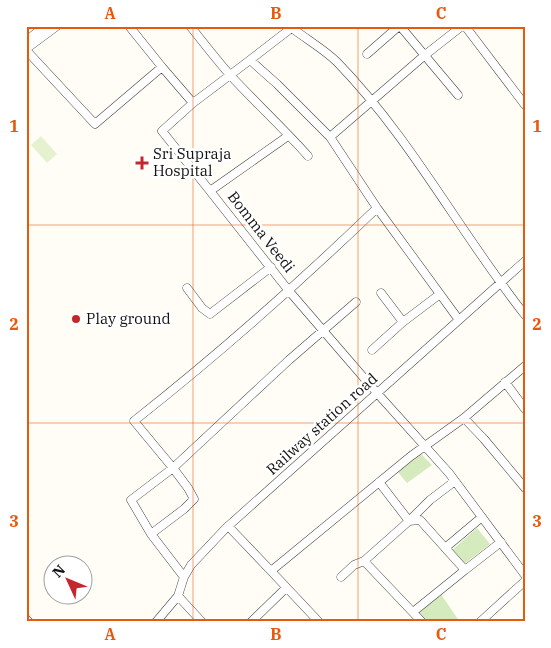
<svg xmlns="http://www.w3.org/2000/svg" width="551" height="648" font-family="'IBM Plex Serif',serif">
  <style>
    .green { fill: #d5ebbd }
    .pitch { fill: #e6f2cf }
    .lines { fill: none; stroke-linecap: round; stroke-linejoin: round }
    .minor-casing { stroke: #444; stroke-width: 9 }
    .minor { stroke: #fff; stroke-width: 8 }
    .grid { fill: none; stroke: #e8590c; stroke-width: 1; stroke-opacity: 0.55 }
    .poi-dot { fill: #c4262e; stroke: #fff; stroke-width: 2 }
    .labels { text-anchor: middle; stroke-width: 5; stroke-linejoin: round; paint-order: stroke }
    .poi-label { font-size: 15px; fill: #111; stroke: #fff; text-anchor: start }
    .street-label { font-size: 15px; fill: #111; stroke: #fff }
    .neatline { fill: none; stroke: #e8590c; stroke-width: 2 }
    .grid-label { font-size: 16px; text-anchor: middle; font-weight: bold; fill: #e8590c }
  </style>
  <rect width="100%" height="100%" fill="#fffdf5"/>
  <path class="green" d="M419,452l13,13 -25,18 -10,-12z
    M477,528l13,16 -26,20 -12,-14z
    M440,593l20,29h-34l-9,-10z"/>
  <path class="pitch" d="M41,136l16,18 -10,9 -16,-18z"/>
  <g class="lines">
    <g class="minor-casing">
      <path id="minor" d="M129,26l33,41
        M190,26c13,16 26,33 40,49 25,27 53,53 78,81
        M400,26l58,69
        M465,26l60,79
        M292,28c14,11 32,21 45,34 74,76 123,171 188,253
        M26,41l19,-15
        M26,49l31,-23
        M26,50l69,74 67,-57 31,36
        M367,54l32,-28
        M250,60l44,-34
        M288,136l-78,55 -48,-60 31,-28 57,-43 27,24 53,53 95,-82 37,-29
        M210,191l79,100 88,102 72,80 76,102
        M377,208l82,112
        M187,288l15,20 8,6 61,-47
        M381,293l22,29
        M372,350l31,-28 37,-28
        M505,382l20,27
        M464,418l20,21 41,49
        M379,482l30,39 -45,40 58,61
        M409,521l11,-1 45,50 -52,42
        M409,521l21,-21 25,-19
        M228,526l43,45 140,-115 53,-38 61,-52
        M151,534l33,-25 10,-10 -6,-11 -15,-20 116,-108 67,-58
        M445,548l37,-31
        M465,570l36,-28
        M271,571l48,51
        M184,577l-33,-43 -20,-34 42,-32 -39,-47c85,-67 165,-138 243,-213l-47,-71
        M341,577l13,-12 10,-4
        M178,596l24,26
        M26,619l3,3
        M156,622l22,-26 6,-19 7,-12 35,-37 299,-267
        M251,622l35,-34
        M480,622l45,-41"/>
    </g>
    <use href="#minor" class="minor"/>
  </g>
  <path class="grid" d="M193,26v596M358,26v596M26,225h499M26,423h499"/>
  <g class="poi-dot">
    <path d="M139.5 155.5h5v5h5v5h-5v5h-5v-5h-5v-5h5z"/>
    <circle cx="76" cy="319" r="5"/>
  </g>
  <g class="labels">
    <g class="poi-label">
      <text x="153" y="159">Sri Supraja<tspan x="153" dy="17">Hospital</tspan></text>
      <text x="86" y="324">Play ground</text>
    </g>
    <g class="street-label">
      <text transform="translate(261 232) rotate(52)" y="5">Bomma Veedi</text>
      <text transform="translate(322 424) rotate(-42)" y="5">Railway station road</text>
    </g>
  </g>
  <rect width="551" height="648" fill="none" stroke="#ffffff" stroke-width="55"/>
  <g transform="translate(68 580) rotate(314)"><circle r="24" fill="#ffffff" stroke="#a0a0a0"/>
  <path d="M0-4L9 19L0 12L-9 19Z" fill="#c4262e"/>
  <text y="-8" font-size="14" font-weight="bold" text-anchor="middle" fill="#111111">N</text>
  </g>
  <rect x="28" y="28" width="496" height="592" class="neatline"/>
  <g class="grid-label">
    <text x="110" y="19">A</text>
    <text x="276" y="19">B</text>
    <text x="441" y="19">C</text>
    <text x="14" y="132">1</text>
    <text x="537" y="132">1</text>
    <text x="14" y="330">2</text>
    <text x="537" y="330">2</text>
    <text x="14" y="527">3</text>
    <text x="537" y="527">3</text>
    <text x="110" y="640">A</text>
    <text x="276" y="640">B</text>
    <text x="441" y="640">C</text>
  </g>
</svg>
